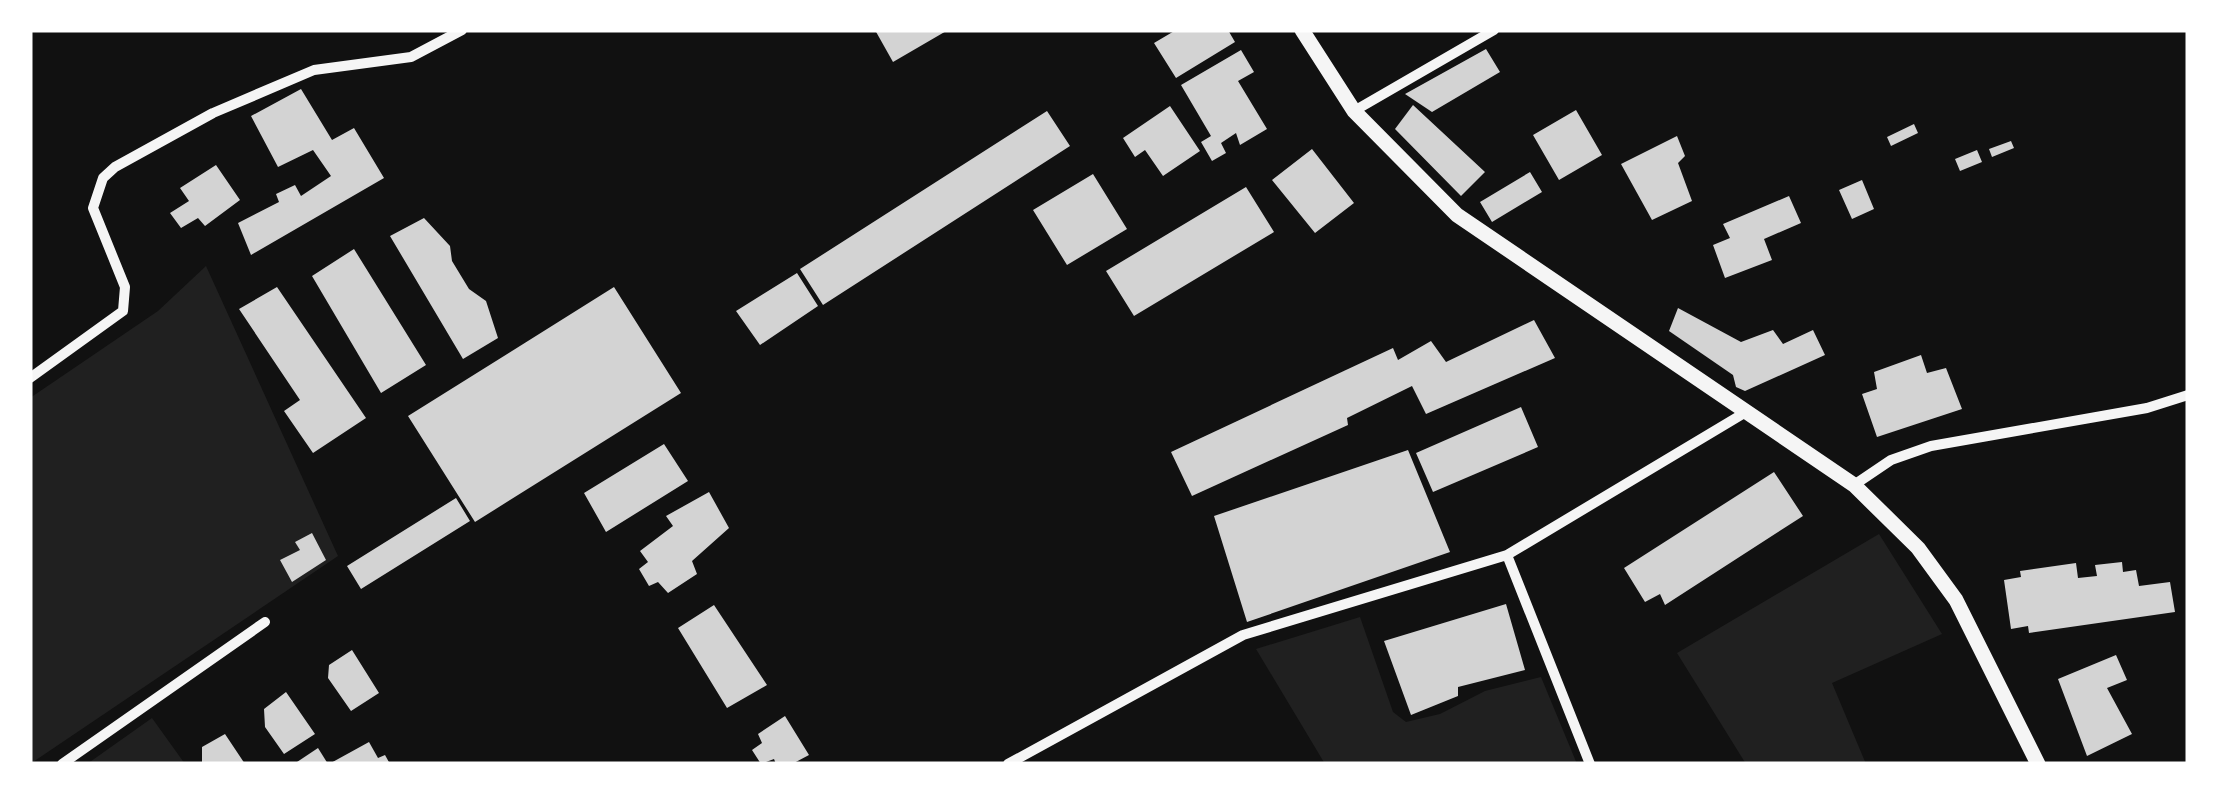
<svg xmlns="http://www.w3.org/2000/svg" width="2218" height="794" font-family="Georgia,serif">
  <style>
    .green { fill: #202020 }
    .building { fill: #d3d3d3 }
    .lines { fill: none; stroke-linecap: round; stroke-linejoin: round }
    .minor { stroke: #f5f5f5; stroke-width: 10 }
    .tertiary { stroke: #f5f5f5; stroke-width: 15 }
  </style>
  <rect width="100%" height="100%" fill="#111"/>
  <path class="green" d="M206,266l132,290 -308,208v-366l128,-87z
    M1879,534l63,100 -110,49 34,81h-120l-69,-111z
    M1360,617l33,95 13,10 34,-8 45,-23 56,-14 36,87h-252l-69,-115z
    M152,718l33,46h-98z"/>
  <path class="building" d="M875,30h73l-55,32z
    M1176,30h52l7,12 -59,36 -22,-35z
    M1486,49l14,23 -68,40 -27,-18z
    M1241,50l13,22 -16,9 29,48 -27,16 -4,-12 -15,10 5,10 -14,8 -11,-19 10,-6 -30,-51z
    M301,89l31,51 22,-12 30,50 -133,77 -13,-32 41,-21 -3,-8 19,-9 6,11 30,-20 -18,-26 -35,17 -27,-51z
    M1413,105l72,67 -24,24 -66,-67z
    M1170,106l30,45 -37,25 -18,-26 -10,7 -12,-19z
    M1576,110l26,45 -43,25 -26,-45z
    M1047,111l23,35 -247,159 -23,-36z
    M1914,124l4,9 -27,13 -4,-9z
    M1677,136l8,20 -7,7 14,38 -40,19 -31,-56z
    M2011,141l3,7 -22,9 -3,-8z
    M1312,149l42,54 -39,30 -43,-53z
    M1977,150l5,12 -22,9 -5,-12z
    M216,165l24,35 -35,26 -7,-8 -17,10 -11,-15 19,-12 -9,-13z
    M1530,172l12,20 -50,30 -12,-20z
    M1093,174l34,55 -60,36 -34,-55z
    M1862,180l12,29 -22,10 -13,-29z
    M1246,187l28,45 -140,84 -28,-45z
    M1789,196l12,27 -37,16 8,21 -47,18 -12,-33 17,-7 -7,-14z
    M424,218l26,28 2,15 17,28 17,12 12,37 -35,21 -73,-123z
    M354,249l72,116 -45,28 -69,-117z
    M797,273l21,33 -58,39 -24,-34z
    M277,287l89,131 -53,35 -29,-42 16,-11 -61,-91z
    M614,287l67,106 -206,129 -67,-106z
    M1678,308l63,34 32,-12 10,14 30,-14 12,25 -80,36 -9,-4 -3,-12 -64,-44z
    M1534,320l21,38 -129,56 -14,-28 -65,32 1,7 -156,71 -21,-44 222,-104 5,12 33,-19 15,21z
    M1921,355l6,18 19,-5 16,41 -85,28 -15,-43 15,-5 -3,-17z
    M1521,407l17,40 -105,45 -17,-39z
    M664,444l24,37 -82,51 -22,-39z
    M1408,450l42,102 -203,70 -33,-106z
    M1774,472l29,44 -138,89 -5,-11 -15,8 -21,-34z
    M709,492l20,36 -37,33 5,13 -29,19 -10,-11 -9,4 -10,-17 9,-7 -8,-11 33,-25 -7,-10z
    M456,498l14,23 -109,68 -14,-23z
    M312,533l14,27 -34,22 -12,-22 20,-10 -5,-8z
    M2122,562l1,10 13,-2 3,16 31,-4 5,30 -146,21 -1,-7 -17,3 -7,-49 17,-3 -1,-6 56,-8 2,15 19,-2 -2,-11z
    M1506,604l19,66 -67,17v9l-47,19 -27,-74z
    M714,605l53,80 -40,23 -49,-80z
    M352,650l27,43 -28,18 -23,-33 1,-13z
    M2116,655l11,25 -20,8 25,46 -45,22 -29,-77z
    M286,692l29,42 -31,20 -19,-27 -1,-18z
    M785,716l24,39 -17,9h-16l-2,-5 -13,5 -9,-14 10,-7 -4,-9z
    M225,734l20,30h-43v-17z
    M369,742l9,16 7,-3 5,9h-61z
    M318,748l10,16h-34z"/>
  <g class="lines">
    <path class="minor" d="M1354,111l140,-81
      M30,378l93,-67 2,-24 -32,-79 10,-30 12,-11 98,-54 101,-43 97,-13 51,-27
      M1854,485l37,-25 40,-14 216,-38 41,-13
      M1507,555l83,209
      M62,764l203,-142
      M1008,764l235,-129 264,-80 239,-143"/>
    <path class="tertiary" d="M1302,30l52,81 103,104 397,270 64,63 38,52 82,164"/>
  </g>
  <rect width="2218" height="794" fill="none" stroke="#ffffff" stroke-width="65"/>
</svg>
